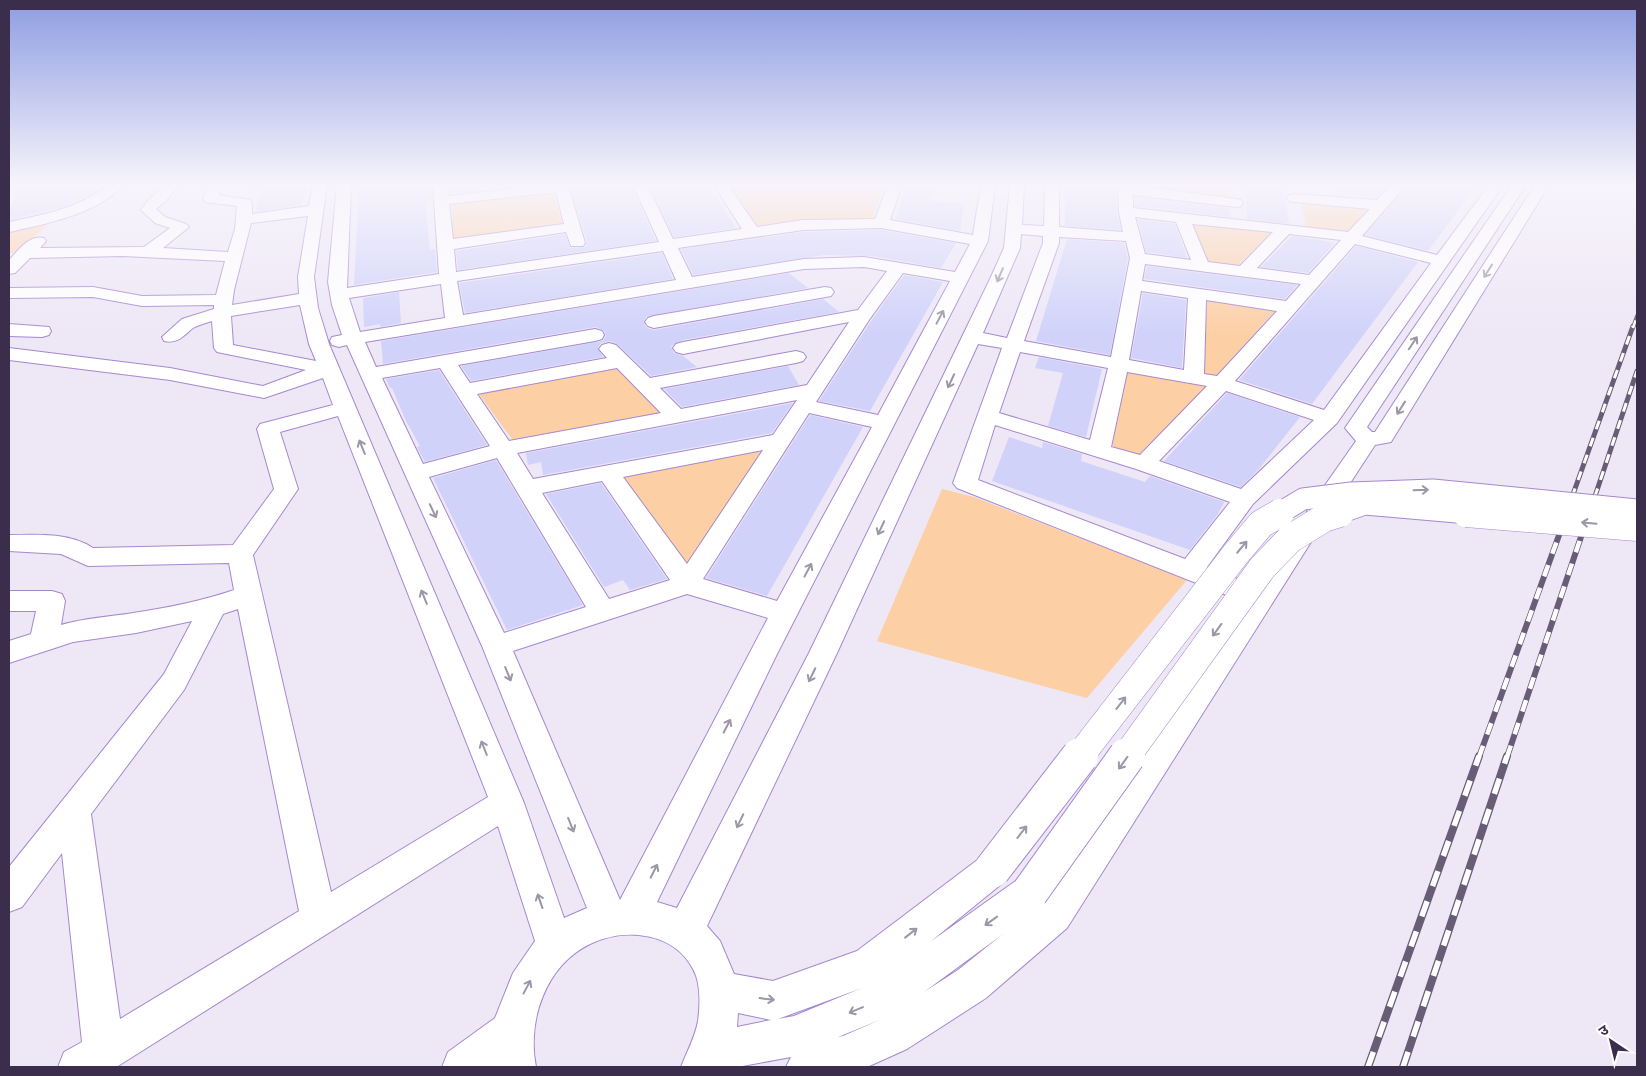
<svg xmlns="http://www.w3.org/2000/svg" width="1646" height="1076" font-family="Figtree,'Noto Sans Devanagari',sans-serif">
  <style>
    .green { fill: #fdcfa5 }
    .building { fill: #d0d2fa }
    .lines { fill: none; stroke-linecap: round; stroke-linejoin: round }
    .minor-casing { stroke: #a688cf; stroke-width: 2 }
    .minor { fill: #fff; fill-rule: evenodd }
    .rail-far3-casing { stroke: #685d77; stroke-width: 4 }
    .rail-far2-casing { stroke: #685d77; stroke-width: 5 }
    .rail-far1-casing { stroke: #685d77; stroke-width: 6 }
    .rail-casing { stroke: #685d77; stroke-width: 8 }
    .rail-far3 { stroke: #fff; stroke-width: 2.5; stroke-dasharray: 8; stroke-linecap: butt }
    .rail-far2 { stroke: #fff; stroke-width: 3; stroke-dasharray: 9; stroke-linecap: butt }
    .rail-far1 { stroke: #fff; stroke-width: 4.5; stroke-dasharray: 12; stroke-linecap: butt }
    .rail { stroke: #fff; stroke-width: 5.5; stroke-dasharray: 16; stroke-linecap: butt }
    .minor-bridge-far2-casing { stroke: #a688cf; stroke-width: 23; stroke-linecap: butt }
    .minor-bridge-far1-casing { stroke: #a688cf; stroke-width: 29; stroke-linecap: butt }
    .minor-bridge-casing { stroke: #a688cf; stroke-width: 38; stroke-linecap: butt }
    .minor-bridge-far2 { stroke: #fff; stroke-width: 21 }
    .minor-bridge-far1 { stroke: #fff; stroke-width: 28 }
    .minor-bridge { stroke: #fff; stroke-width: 36 }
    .oneway { stroke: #9d96a6 }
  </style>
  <rect width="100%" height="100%" fill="#ede7f6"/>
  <path class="green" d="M728,185h157l-13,34c-39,-1 -77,1 -116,7z
    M1131,185h99v14z
    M553,191l10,34 -110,14 -2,-35z
    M1301,200l68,7 -19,24 -44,-4z
    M52,220l-34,33h-9v-24z
    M1190,221l84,10 -38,36 -30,-5z
    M1207,298l71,10 -63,69 -13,-2z
    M615,366l48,48 -148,29 -37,-50z
    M1128,369l80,16 -74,75 -23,-7z
    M767,448l-79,119 -67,-91z
    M942,489l32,8 213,83 -100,118 -210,-57z"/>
  <path class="building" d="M22,185h82l-16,11 -26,11 -53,13v-11z
    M263,185h43l-4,20 -47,7z
    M398,185h33l1,15 -7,1 5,49 5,-1 2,23 -83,13 5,-95z
    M449,185h21l1,6 -21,3z
    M570,185h61l25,56 -198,29 -2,-19 109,-17 5,14 15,-1 2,-5z
    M649,185h60l27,43 -62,9z
    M906,185h28l-4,16 35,2 -5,28 -64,-12z
    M1065,185h51l1,27 4,18 -56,-4z
    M1245,185h38l6,39 -42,-5z
    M1337,185h51l-12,13 -40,-6z
    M1408,185h69l-49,66 -63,-16z
    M1135,197l94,11 1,9 -95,-11z
    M1138,219l37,5 12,34 -41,-6z
    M881,230l75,13 -15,25 -68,-12 -49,-1 -131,20 -12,-26 122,-17z
    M1292,236l29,4 14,3 -27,30 -47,-6z
    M1067,239l57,4 4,15 -18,97 -74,-14z
    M1356,246l62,16 -106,142 -73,-24z
    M662,253l11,26 -208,34 -6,-30z
    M1147,266l150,19 -12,14 -141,-20z
    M789,273l19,15 -162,29 -2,6 3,5 7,2 169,-31 16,13 -156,28 -12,6 3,7 9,3 14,11 -46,9 -34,-32 -7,-3 -9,2 -3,5 5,9 -132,24 -10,-15 142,-25 3,-5 -2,-6 -9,-3 -212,37 -2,-23z
    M904,275l39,7 -73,129 -51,-10 52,-80z
    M399,292l2,31 -21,4v-3l-16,3 -1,-29z
    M1143,293l43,7 -4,68 -51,-10z
    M1039,357l63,12 -16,68 -38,-11 15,-53 -28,-5z
    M788,366l11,19 -117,22 -18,-18z
    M439,370l48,75 -62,17 -8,-15 3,-1 -14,-25 -14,-33h-2l-4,-9z
    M1227,393l73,24 -41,52 -18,18 -77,-26z
    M793,403l-21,30 -229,42 -2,-13 -13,3 -2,-12z
    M810,415l53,12 -96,169 -61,-18z
    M1009,437l33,11 1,-6 39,12 -1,7 64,21 5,-6 74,26 -6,12 -28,36 -198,-69z
    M496,460l87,145 -76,25 -74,-152z
    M601,483l66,96 -37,11 -7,-10 -19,7 -58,-93z"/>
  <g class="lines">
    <g class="minor-casing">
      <path id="minor" d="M107,185h15c-20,28 -81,40 -113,47v-10c32,-7 73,-14 98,-37z
        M164,185h14l-13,17 -9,7 9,8 21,7 3,3 -26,21 65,4 7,-23 2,-23 -32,-4 -2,-3 5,-14h14l-3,10 31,5 2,3v11l57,-8 4,-21h14l-13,92 4,31 11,36 195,459 40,115 23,-10 -105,-262 -135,-301 -8,2 -7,-2 -2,-4 2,-4 10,-2 -10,-30 -4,-23 9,-97h14l-4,103 92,-14 -6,-89h14l1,11 93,-11h27l17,58 -2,3h-12l-5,-14 -112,17 2,23 203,-30 -26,-57h14l26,54 69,-10 -28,-44h14l29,42 46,-7 72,-1 13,-34h14l-12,35 83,15 8,-50h14l-7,56 -211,413 -120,248 20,6 132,-255 181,-374 14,-31 6,-63h14l-2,40 22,1 1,-41h14v42l64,5 -4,-20 -1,-27h14l104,14 5,1 2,3 -2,3 -5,1 -103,-12v13l215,24 22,-23 -76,-7 -5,-1 -2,-3 2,-3 5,-1 83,6 14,-15h15l-44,51 75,19 52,-70h14l-166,238 -84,81 -46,63 48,19 34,-50 9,-2 9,2 4,6 -244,386 -81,70 -79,51 -40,18h-81l5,-10 -54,10h-56c6,-16 14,-29 17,-46 2,-15 3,-38 -5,-52 -19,-37 -68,-42 -103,-25 -45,22 -63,77 -54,123h-94l6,-15 47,-34 18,-45 22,-32 -37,-115 -380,240 -60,1 6,-15 18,-10 -20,-189 -40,54 -13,5v-45l155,-193 28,-53 -56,12 -63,9 -64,21v-22l22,-7 5,-23h-27v-20h43l10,3 3,7 -4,24c23,-7 48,-8 72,-12 34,-5 69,-12 101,-23l-5,-27 -141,3 -27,-12 -52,-3v-16c27,0 60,-3 84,13l140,-3 41,-56 -17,-60 3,-5 73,-19 -10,-27 -59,20 -94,-18 -161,-20v-12l161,20 93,18 43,-16 -89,-18 -3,-4 -2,-27c-6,2 -14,4 -19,7 -10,8 -15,16 -29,13l-2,-4 20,-18 32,-10v-4l-72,1 -49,-9 -84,1v-10l84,-1 49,9 74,-1 9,-34 -102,-5 -93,2 -15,15 -6,1v-14c9,-9 20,-26 35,-22l2,3 -6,7 104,-1 26,-19 -15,-5 -14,-13c6,-10 15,-16 23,-25zM556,192l8,32 -111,15 -4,-35zM308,216l-10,61 1,17 -67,11 2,-15 17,-67zM1135,217l41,5 15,38 -46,-6zM1192,224l81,8 -33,34 -32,-4zM881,228l89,16 -15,28 -91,-15 -60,2 -112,18 -14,-29 125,-18zM1021,234l22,2v7l-36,95 -24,-5 37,-85zM1289,234l52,6 -32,35 -52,-7zM1059,237l67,4 4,17 -19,99 -87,-16 35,-98zM1355,244l76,19 -107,147 -89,-29zM663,251l13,29 -213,35 -6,-34zM1145,264l156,20 -15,17 -144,-20zM864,267l23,4 -29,39 -175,32 -7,2 -3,4 3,4 7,2 166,-32 -42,63 -126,24 -21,-21 136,-25 7,-2 3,-4 -3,-4 -7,-2 -146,27 -34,-33 -7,-2 -7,2 -3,4 8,9 -137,25 -12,-18 137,-24 7,-2 2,-4 -2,-4 -7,-2 -219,38 -11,-25 439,-73zM903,273l47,8 -72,134 -62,-13 53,-82zM441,284l4,34 -85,14 -11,-34zM1141,291l47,7 -4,72 -55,-10zM1206,300l71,11 -60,65 -13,-2zM300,305l9,39 7,17 -83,-16 -2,-29zM978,344l24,4 -49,135 4,5 287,114 -196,290 -5,-12 -13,-5 -13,5 -87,62 74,-60 6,-12 -6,-12 -12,-5 -12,5 -123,93 -84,30 -39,-7 -14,-33 -13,-15 130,-273zM1020,352l88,16 -18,72 -91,-27zM440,368l50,78 -67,18 -41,-86zM617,368l44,45 -152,28 -32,-47zM1127,372l80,14 -67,69 -29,-8zM1226,391l88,29 -73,69 -82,-28zM797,400l-24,35 -240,44 -16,-26zM809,413l63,14 -95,174 -74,-22zM338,416l150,381 -157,95 -78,-337 45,-66 -18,-57zM995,425l141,44 94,33 -45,57 -207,-79zM763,450l-76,114 -64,-87zM497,458l89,149 -82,26 -75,-156zM602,481l68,99 -61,19 -67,-106zM687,594l81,24 -148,282 -107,-249zM238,609l61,302 -179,108 -29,-205 93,-124 39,-76zM1003,934l-45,36 -34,22zM862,988l-68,28 -16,3zM738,1013l33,7 -34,7zM882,1019l-39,17 -5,1z
        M1512,185h14l-159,242 5,5h3l160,-247h14l-158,257 -16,3 -47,72 -9,2 -9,-2 -3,-6 49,-70 -11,-13z
        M825,287l6,1 3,4 -3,4 -177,32 -6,-2 -3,-4 3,-4 6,-2z
        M9,324l40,3 2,4 -2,4 -7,2 -33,-1z"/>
    </g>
    <use href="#minor" class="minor"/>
    <g class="rail-far3-casing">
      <path id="rail-far3" d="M1633,328l4,-12"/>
    </g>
    <g class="rail-far2-casing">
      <path id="rail-far2" d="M1566,514l67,-188
        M1589,514l48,-143"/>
    </g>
    <g class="rail-far1-casing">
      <path id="rail-far1" d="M1479,757l88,-244
        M1507,757l82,-244"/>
    </g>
    <g class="rail-casing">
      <path id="rail" d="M1368,1067l111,-311
        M1403,1067l104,-311"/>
    </g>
    <use href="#rail-far3" class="rail-far3"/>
    <use href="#rail-far2" class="rail-far2"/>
    <use href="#rail-far1" class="rail-far1"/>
    <use href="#rail" class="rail"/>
    <g class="minor-bridge-far2-casing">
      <path id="minor-bridge-far2" d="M1278,514l25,-15 48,-6 82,-3 204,20
        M1336,514l29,-10 115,10"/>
    </g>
    <g class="minor-bridge-far1-casing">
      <path id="minor-bridge-far1" d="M1466,513l171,14
        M1079,757l156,-202 26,-31 19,-11
        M1126,757l136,-189 28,-29 34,-21 16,-5"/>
    </g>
    <g class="minor-bridge-casing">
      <path id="minor-bridge" d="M992,870l88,-114
        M1030,892l97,-136"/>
    </g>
    <use href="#minor-bridge-far2" class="minor-bridge-far2"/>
    <use href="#minor-bridge-far1" class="minor-bridge-far1"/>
    <use href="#minor-bridge" class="minor-bridge"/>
  </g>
  <defs><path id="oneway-shaft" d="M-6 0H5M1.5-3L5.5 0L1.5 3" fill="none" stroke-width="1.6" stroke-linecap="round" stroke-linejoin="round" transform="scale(1.25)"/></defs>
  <g class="oneway">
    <use href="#oneway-shaft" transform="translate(1488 271) rotate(122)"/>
    <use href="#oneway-shaft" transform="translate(1000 275) rotate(113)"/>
    <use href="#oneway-shaft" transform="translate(940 317) rotate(-62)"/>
    <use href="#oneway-shaft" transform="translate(1413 343) rotate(-56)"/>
    <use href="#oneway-shaft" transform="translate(951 381) rotate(115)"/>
    <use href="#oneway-shaft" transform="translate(1401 408) rotate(122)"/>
    <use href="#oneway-shaft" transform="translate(362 447) rotate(-112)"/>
    <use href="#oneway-shaft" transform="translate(1421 490) rotate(-2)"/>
    <use href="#oneway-shaft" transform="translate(433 511) rotate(65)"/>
    <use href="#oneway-shaft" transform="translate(1589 523) rotate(-175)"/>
    <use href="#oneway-shaft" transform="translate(881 528) rotate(115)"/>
    <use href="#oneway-shaft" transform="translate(1242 547) rotate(-50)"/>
    <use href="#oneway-shaft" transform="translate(808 570) rotate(-62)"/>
    <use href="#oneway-shaft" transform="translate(424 597) rotate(-112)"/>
    <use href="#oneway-shaft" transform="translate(1217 630) rotate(126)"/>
    <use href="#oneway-shaft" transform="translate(508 674) rotate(68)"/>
    <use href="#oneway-shaft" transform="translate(812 675) rotate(116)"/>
    <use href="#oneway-shaft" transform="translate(1121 703) rotate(-52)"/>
    <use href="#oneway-shaft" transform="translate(727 726) rotate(-63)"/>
    <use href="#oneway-shaft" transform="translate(484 748) rotate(-112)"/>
    <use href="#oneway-shaft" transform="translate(1123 763) rotate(126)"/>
    <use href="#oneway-shaft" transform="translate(740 821) rotate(116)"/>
    <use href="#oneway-shaft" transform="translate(571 825) rotate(68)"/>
    <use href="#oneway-shaft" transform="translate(1022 832) rotate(-52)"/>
    <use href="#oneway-shaft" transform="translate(654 871) rotate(-63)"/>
    <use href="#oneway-shaft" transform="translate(540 901) rotate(-109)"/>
    <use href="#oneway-shaft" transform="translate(991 921) rotate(144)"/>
    <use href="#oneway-shaft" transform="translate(911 933) rotate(-38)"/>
    <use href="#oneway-shaft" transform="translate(527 987) rotate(-62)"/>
    <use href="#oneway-shaft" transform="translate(767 999) rotate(7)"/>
    <use href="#oneway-shaft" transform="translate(856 1010) rotate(157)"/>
  </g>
  <linearGradient id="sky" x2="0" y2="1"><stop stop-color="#8d9de2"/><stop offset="0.55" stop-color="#f7f4fb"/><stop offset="1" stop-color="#f7f4fb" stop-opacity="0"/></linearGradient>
  <rect width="1646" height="336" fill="url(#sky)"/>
  <rect width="1646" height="1076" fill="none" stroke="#3b2e4c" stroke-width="20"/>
  <g transform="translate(1611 1041) rotate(325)" stroke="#ffffff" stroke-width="4" paint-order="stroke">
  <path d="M0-4L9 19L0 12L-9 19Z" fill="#3b2e4c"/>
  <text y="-8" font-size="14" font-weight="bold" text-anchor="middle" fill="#3b2e4c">उ</text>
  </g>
</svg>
